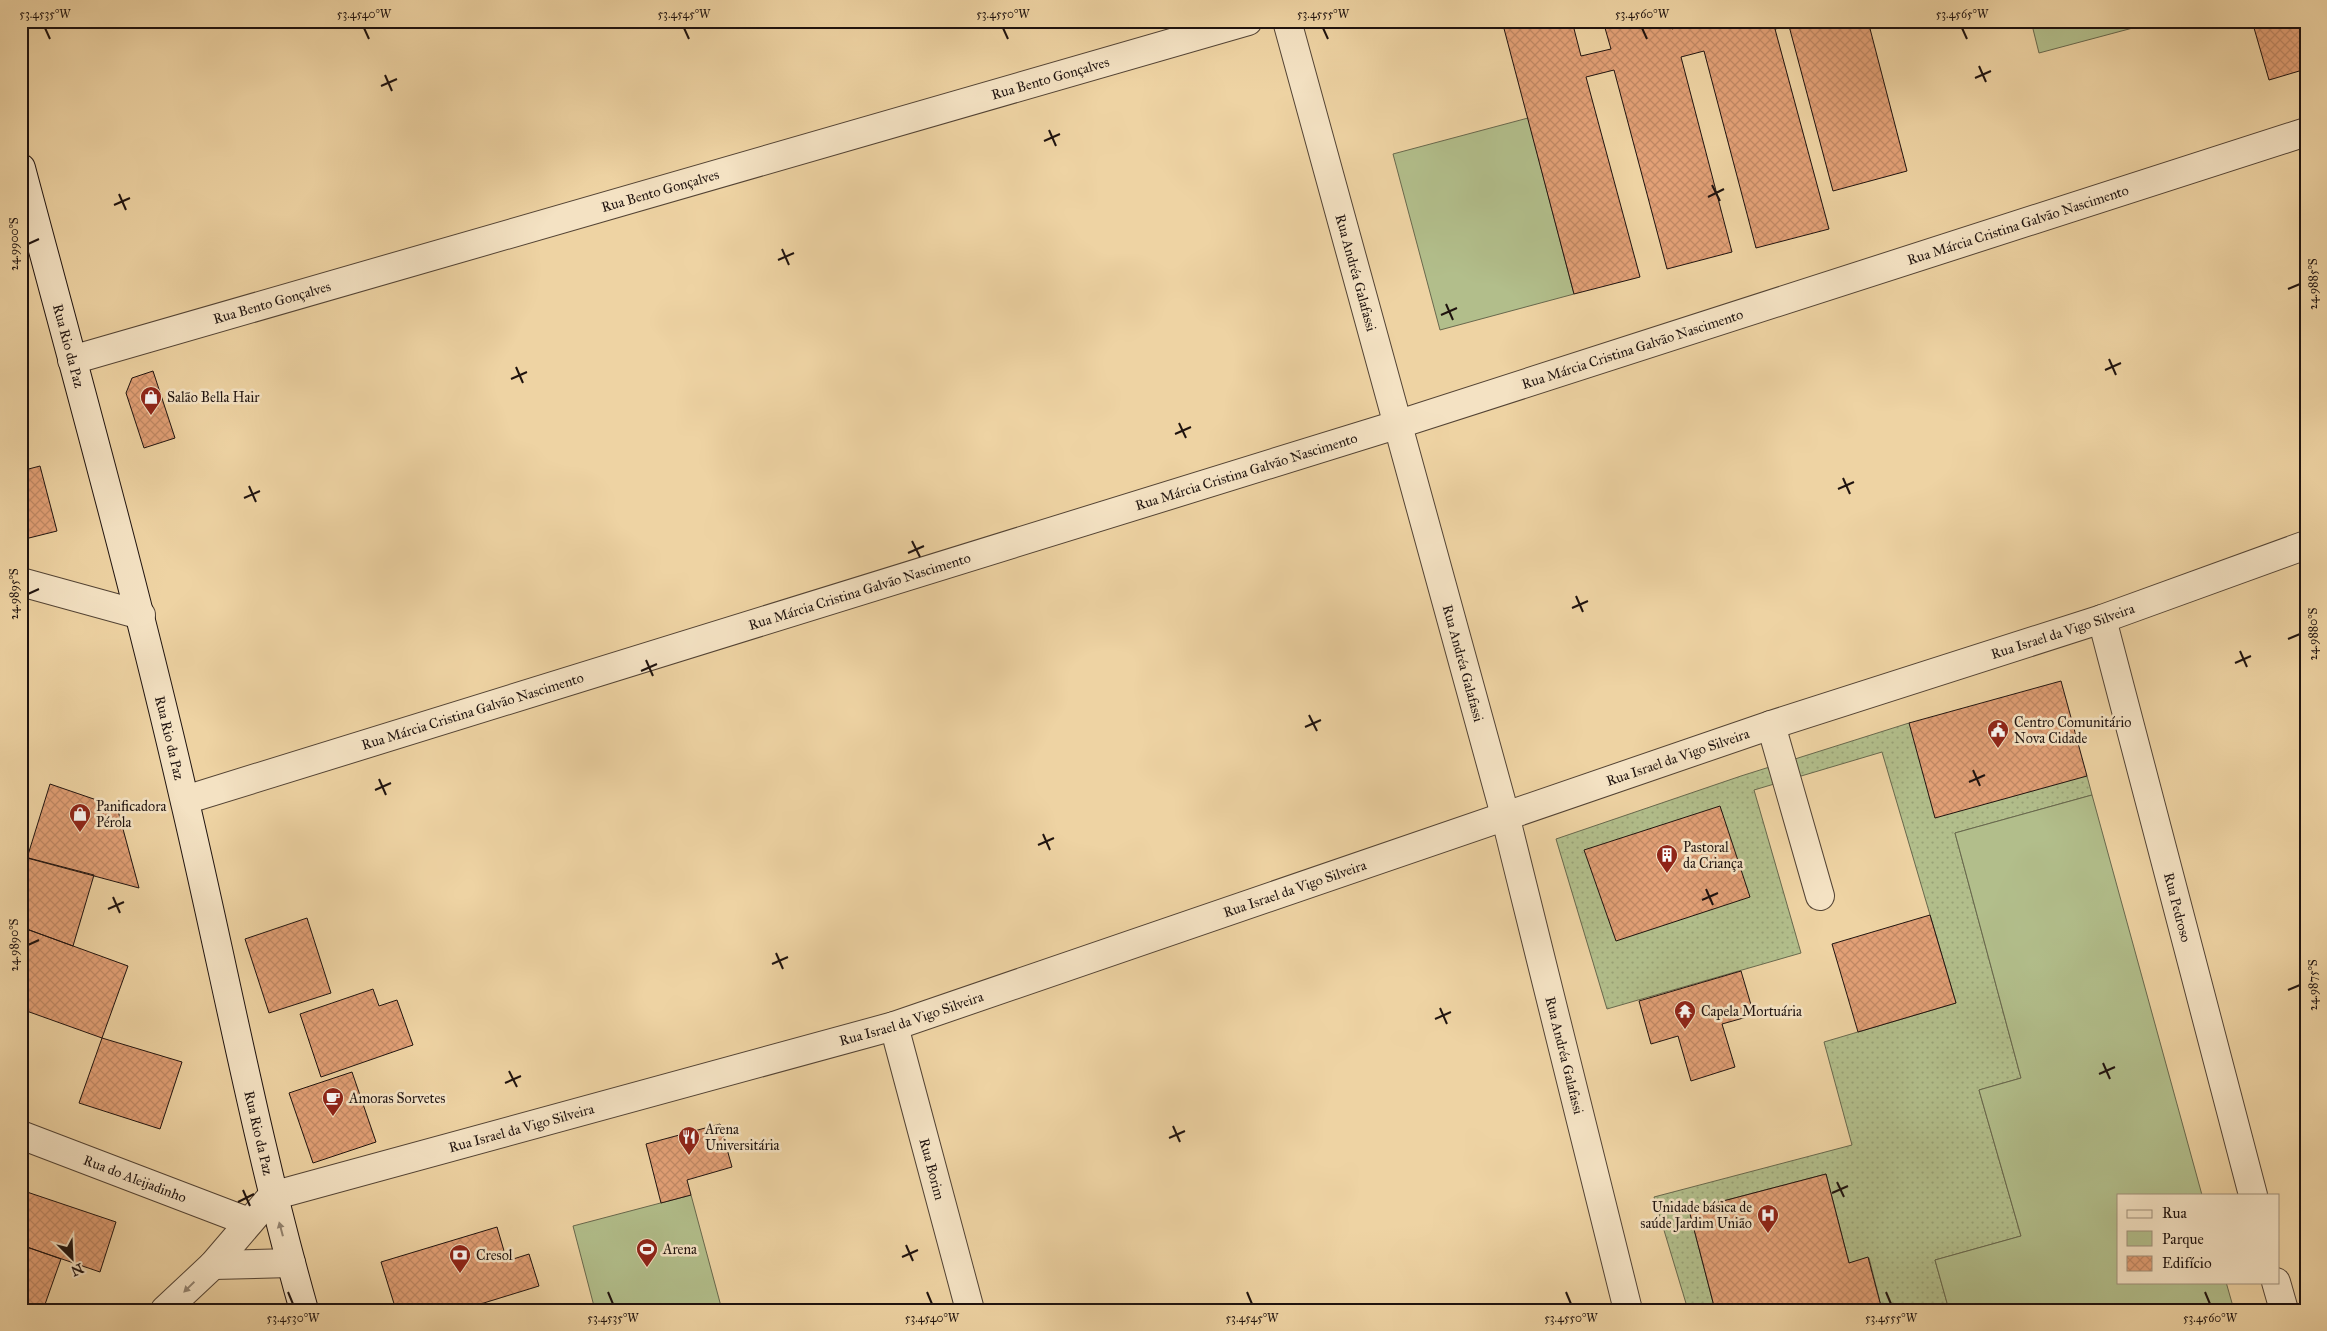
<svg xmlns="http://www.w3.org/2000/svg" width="2327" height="1331" font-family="'IM FELL Great Primer',serif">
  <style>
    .grass { fill: url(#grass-dots); stroke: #68684d }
    .park { fill: #b2be8b; stroke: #68684d }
    .building { fill: url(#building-cross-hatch); stroke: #1f130f }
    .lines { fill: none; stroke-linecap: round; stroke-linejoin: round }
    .street-casing { stroke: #534334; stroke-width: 30 }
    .secondary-casing { stroke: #1f130f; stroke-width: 30 }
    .street { stroke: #f4e2c3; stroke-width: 28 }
    .secondary { stroke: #f4e2c3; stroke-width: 28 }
    .oneway { fill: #948572 }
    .ticks { fill: none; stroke: #1f130f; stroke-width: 2 }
    .labels { text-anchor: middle; stroke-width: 5; stroke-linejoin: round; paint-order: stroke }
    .street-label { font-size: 14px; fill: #1f130f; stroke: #f4e2c3 }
    .poi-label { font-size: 14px; fill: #1f130f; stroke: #f4e2c3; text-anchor: start }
    .neatline { fill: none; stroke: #1f130f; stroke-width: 2 }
    .ticks-label { font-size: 12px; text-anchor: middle; fill: #1f130f }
  </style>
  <defs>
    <pattern id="grass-dots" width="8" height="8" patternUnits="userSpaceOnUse" patternTransform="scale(1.25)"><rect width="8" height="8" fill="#b2be8b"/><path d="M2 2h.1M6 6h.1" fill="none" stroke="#99a277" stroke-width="1.8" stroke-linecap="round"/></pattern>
    <pattern id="building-cross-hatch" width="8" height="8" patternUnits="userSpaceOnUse" patternTransform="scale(1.25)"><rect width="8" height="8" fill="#e2a076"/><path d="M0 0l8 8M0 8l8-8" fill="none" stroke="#c18965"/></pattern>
  </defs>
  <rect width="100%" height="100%" fill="#eed3a3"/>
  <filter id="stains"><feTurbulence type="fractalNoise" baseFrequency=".004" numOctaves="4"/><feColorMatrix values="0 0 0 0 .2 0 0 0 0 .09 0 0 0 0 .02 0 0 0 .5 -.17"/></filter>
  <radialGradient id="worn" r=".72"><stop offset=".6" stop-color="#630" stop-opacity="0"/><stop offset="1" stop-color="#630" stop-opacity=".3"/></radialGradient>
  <path class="grass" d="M1909,723l178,53 5,19 -137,38 66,245 -42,12 42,146 -86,24 14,50h-67l-13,-52 -20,5 -23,-89 -137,36 26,100h-27l-34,-113 198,-52 -28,-103 132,-39 -74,-251 -128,38 47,163 -194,56 -51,-170 185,-63z"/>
  <path class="park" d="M2031,21h128l-120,32z
    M1528,118l46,176 -134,36 -47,-176z
    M2092,795l110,400h-84v87h108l8,28h-285l-14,-50 86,-24 -42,-146 42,-12 -66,-245z
    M691,1195l31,115h-127l-22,-84z"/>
  <path class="building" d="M1502,21h70l9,35 30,-7 -8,-28h67l2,8 26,-8h170l39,150 -74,20 -44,-165 -14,3 54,200 -73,19 -52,-197 -23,6 51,195 -65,17 -53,-199 -28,7 54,200 -66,17z
    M2252,21h54v48l-37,11z
    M153,371l22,67 -31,10 -18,-55 6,-15z
    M40,466l17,65 -36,9v-69z
    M2061,681l26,95 -152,42 -26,-95z
    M50,784l67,23 22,81 -112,-30z
    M1720,806l30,91 -134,44 -32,-91z
    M21,856l73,19 -21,71 -52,-19z
    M1930,915l26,88 -98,29 -26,-88z
    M307,918l24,75 -62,20 -24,-74z
    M21,927l107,39 -26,72 -81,-29z
    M1741,971l13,44 -32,9 13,43 -44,14 -13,-45 -27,8 -12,-43z
    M373,989l6,17 18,-6 16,45 -92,32 -21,-63z
    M102,1038l80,24 -22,67 -81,-26z
    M352,1072l24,70 -63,21 -24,-70z
    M720,1124l12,43 -45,13 4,15 -30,8 -15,-59z
    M1826,1174l23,89 19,-6 14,53h-167l-26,-100z
    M21,1190l95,32 -16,50 -79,-27z
    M497,1227l10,34 22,-7 10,32 -78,24h-65l-15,-48z
    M21,1245l40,14 -18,51 -22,-6z"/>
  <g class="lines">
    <g class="street-casing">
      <g id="street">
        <path id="s1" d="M1287,21l218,794 123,495"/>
        <path id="s2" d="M72,360l1176,-339"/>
        <path d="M21,582l120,33"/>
        <path id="s3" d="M2102,619l151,576"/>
        <path d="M1771,725l49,171"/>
        <path id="s4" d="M185,800l1211,-375 910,-293"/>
        <path id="s5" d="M894,1026l76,284"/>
        <path id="s6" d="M21,1135l228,87"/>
        <path d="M213,1265l78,-2"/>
        <path d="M2276,1282l8,28"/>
        <path id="s7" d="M165,1310l48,-45 59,-69 622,-170 877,-301 331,-106 204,-74"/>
      </g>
    </g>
    <g class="secondary-casing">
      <g id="secondary">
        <path id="s8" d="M21,168c56,210 114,418 163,630 40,170 72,343 120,512"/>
      </g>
    </g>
    <use href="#street" class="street"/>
    <use href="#secondary" class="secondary"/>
  </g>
  <defs><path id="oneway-solid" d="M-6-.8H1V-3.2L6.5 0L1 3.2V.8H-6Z" transform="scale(1.25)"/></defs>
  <g class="oneway">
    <use href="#oneway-solid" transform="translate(281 1229) rotate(-105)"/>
    <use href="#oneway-solid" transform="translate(189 1287) rotate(136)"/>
  </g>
  <path class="ticks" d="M45,28l5,11M364,28l5,11M684,28l5,11M1003,28l5,11M1323,28l5,11M1642,28l5,11M1962,28l5,11M1979,66l7,16M385,75l7,16M1975,78l16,-7M381,86l16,-7M1049,130l7,16M1044,141l16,-7M1712,185l8,16M119,194l7,16M1708,197l16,-8M114,205l16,-7M28,244l11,-5M782,249l7,16M778,260l16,-7M2288,289l12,-5M1446,304l7,16M1441,315l16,-7M2109,359l7,16M516,367l7,16M2105,370l16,-7M511,379l16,-7M1179,423l7,15M1175,434l16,-7M1843,478l7,16M249,486l7,16M1838,489l16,-7M244,498l16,-7M912,541l8,16M908,553l16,-7M28,594l11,-5M1576,596l7,16M1572,608l16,-7M2288,639l12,-5M2240,651l7,16M646,660l7,16M2235,663l16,-7M641,671l16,-7M1309,715l8,16M1305,727l16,-7M1973,770l7,16M379,779l7,16M1969,782l16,-7M375,790l16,-7M1043,834l7,16M1038,845l16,-7M1706,889l7,16M113,897l7,16M1702,900l16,-7M108,909l16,-7M28,945l11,-5M776,953l7,16M772,964l16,-7M2288,990l12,-5M1440,1008l7,16M1435,1019l16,-7M2103,1063l7,16M509,1071l8,16M2099,1074l16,-7M505,1083l16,-7M1173,1126l7,16M1169,1138l16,-7M1837,1182l7,15M243,1190l7,16M1832,1193l16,-7M238,1202l16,-8M906,1245l7,16M902,1257l16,-7M288,1292l5,12M608,1292l5,12M927,1292l5,12M1247,1292l5,12M1566,1292l5,12M1886,1292l5,12M2205,1292l5,12"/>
  <defs>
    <g id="shop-pin" transform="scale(1.125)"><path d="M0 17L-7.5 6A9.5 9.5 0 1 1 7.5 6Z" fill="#8f2418" stroke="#f4e2c3"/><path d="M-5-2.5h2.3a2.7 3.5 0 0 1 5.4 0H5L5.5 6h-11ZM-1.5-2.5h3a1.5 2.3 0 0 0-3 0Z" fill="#fff"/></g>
    <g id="civic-pin" transform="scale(1.125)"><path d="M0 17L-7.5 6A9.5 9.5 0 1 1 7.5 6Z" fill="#8f2418" stroke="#f4e2c3"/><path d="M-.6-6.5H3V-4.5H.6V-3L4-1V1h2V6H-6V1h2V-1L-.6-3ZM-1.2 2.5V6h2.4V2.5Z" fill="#fff"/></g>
    <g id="building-pin" transform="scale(1.125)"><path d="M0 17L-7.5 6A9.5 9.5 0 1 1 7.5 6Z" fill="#8f2418" stroke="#f4e2c3"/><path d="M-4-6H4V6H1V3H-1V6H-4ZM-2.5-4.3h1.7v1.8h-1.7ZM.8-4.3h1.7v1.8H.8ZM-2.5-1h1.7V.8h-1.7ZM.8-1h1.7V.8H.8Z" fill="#fff"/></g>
    <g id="temple-pin" transform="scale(1.125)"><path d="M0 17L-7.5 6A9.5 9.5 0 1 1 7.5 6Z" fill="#8f2418" stroke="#f4e2c3"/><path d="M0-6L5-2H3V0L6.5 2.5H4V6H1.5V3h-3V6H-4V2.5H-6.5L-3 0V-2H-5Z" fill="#fff"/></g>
    <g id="cafe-pin" transform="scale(1.125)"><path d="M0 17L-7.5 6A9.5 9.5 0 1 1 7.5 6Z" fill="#8f2418" stroke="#f4e2c3"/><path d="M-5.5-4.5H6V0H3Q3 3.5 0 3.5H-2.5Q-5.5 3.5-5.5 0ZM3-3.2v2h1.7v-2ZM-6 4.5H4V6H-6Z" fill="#fff"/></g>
    <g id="restaurant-pin" transform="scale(1.125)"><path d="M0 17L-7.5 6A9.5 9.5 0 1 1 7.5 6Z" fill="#8f2418" stroke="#f4e2c3"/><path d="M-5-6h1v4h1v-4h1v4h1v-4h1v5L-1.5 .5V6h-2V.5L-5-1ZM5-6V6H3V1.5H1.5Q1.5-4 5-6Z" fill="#fff"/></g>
    <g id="hospital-pin" transform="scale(1.125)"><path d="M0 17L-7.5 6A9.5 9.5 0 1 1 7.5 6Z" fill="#8f2418" stroke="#f4e2c3"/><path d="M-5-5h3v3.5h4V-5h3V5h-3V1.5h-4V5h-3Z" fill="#fff"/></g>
    <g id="stadium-pin" transform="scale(1.125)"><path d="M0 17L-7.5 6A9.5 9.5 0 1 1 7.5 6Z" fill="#8f2418" stroke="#f4e2c3"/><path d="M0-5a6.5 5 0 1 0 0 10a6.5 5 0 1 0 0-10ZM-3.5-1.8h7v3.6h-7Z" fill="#fff"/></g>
    <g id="bank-pin" transform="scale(1.125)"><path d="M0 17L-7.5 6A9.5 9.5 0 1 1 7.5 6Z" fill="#8f2418" stroke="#f4e2c3"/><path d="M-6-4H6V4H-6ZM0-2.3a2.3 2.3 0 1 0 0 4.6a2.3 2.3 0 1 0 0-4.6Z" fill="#fff"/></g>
  </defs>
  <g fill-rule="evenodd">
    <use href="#shop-pin" x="151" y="397"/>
    <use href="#civic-pin" x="1998" y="730"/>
    <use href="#shop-pin" x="80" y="814"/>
    <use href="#building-pin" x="1667" y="855"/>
    <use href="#temple-pin" x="1685" y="1011"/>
    <use href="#cafe-pin" x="333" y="1098"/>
    <use href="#restaurant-pin" x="689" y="1137"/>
    <use href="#hospital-pin" x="1768" y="1215"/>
    <use href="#stadium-pin" x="647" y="1249"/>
    <use href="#bank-pin" x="460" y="1255"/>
  </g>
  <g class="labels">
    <g class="street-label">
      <text dy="5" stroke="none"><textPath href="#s2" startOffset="1018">Rua Bento Gonçalves</textPath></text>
      <text dy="5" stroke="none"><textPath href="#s2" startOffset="612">Rua Bento Gonçalves</textPath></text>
      <text dy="5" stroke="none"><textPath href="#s4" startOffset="1921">Rua Márcia Cristina Galvão Nascimento</textPath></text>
      <text dy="5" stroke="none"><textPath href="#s1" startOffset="261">Rua Andréa Galafassi</textPath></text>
      <text dy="5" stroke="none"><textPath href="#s2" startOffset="208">Rua Bento Gonçalves</textPath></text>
      <text dy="5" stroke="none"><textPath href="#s8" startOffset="184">Rua Rio da Paz</textPath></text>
      <text dy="5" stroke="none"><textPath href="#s4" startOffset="1516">Rua Márcia Cristina Galvão Nascimento</textPath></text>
      <text dy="5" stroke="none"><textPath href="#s4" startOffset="1111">Rua Márcia Cristina Galvão Nascimento</textPath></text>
      <text dy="5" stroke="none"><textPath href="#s4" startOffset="706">Rua Márcia Cristina Galvão Nascimento</textPath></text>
      <text dy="5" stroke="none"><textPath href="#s7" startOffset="2035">Rua Israel da Vigo Silveira</textPath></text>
      <text dy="5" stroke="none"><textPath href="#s1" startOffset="666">Rua Andréa Galafassi</textPath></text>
      <text dy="5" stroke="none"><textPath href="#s4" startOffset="301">Rua Márcia Cristina Galvão Nascimento</textPath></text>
      <text dy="5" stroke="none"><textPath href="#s8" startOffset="589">Rua Rio da Paz</textPath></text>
      <text dy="5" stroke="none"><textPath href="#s7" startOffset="1630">Rua Israel da Vigo Silveira</textPath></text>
      <text dy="5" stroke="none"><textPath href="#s7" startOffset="1225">Rua Israel da Vigo Silveira</textPath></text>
      <text dy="5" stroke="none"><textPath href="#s3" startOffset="298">Rua Pedroso</textPath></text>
      <text dy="5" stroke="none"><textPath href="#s7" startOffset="820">Rua Israel da Vigo Silveira</textPath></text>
      <text dy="5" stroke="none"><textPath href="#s1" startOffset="1071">Rua Andréa Galafassi</textPath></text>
      <text dy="5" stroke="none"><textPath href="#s7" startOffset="415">Rua Israel da Vigo Silveira</textPath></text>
      <text dy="5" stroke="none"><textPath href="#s8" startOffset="994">Rua Rio da Paz</textPath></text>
      <text dy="5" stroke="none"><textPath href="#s5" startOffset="148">Rua Borim</textPath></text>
      <text dy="5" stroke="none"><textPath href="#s6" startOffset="122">Rua do Aleijadinho</textPath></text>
    </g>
    <g class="poi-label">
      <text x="167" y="402">Salão Bella Hair</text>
      <text x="2014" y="727">Centro Comunitário<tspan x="2014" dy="16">Nova Cidade</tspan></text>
      <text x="96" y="811">Panificadora<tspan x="96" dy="16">Pérola</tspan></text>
      <text x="1683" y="852">Pastoral<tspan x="1683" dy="16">da Criança</tspan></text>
      <text x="1701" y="1016">Capela Mortuária</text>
      <text x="349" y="1103">Amoras Sorvetes</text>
      <text x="705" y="1134">Arena<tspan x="705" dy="16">Universitária</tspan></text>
      <text x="1752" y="1212" text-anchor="end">Unidade básica de<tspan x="1752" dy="16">saúde Jardim União</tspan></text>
      <text x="663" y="1254">Arena</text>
      <text x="476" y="1260">Cresol</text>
    </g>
  </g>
  <rect width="2327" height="1331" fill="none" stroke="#eed3a3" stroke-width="55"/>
  <rect x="2117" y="1194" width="162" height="90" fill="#f4e2c3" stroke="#9f8f7b"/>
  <rect x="2127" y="1210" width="25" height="8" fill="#f4e2c3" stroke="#9f8f7b"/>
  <text x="2162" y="1218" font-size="15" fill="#1f130f">Rua</text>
  <rect x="2127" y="1231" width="25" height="15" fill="#b2be8b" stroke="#9f8f7b"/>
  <text x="2162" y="1244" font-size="15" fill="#1f130f">Parque</text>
  <rect x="2127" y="1256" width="25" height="15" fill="url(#building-cross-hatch)" stroke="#9f8f7b"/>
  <text x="2162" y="1268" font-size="15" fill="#1f130f">Edifício</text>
  <g transform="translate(72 1258) rotate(156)" stroke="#f4e2c3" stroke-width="4" paint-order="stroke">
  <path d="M0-4L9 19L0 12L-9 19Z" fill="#1f130f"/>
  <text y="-8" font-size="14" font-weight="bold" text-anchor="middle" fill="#1f130f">N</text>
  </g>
  <rect x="28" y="28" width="2272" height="1276" class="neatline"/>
  <g class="ticks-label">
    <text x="45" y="18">53.4535°W</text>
    <text x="364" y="18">53.4540°W</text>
    <text x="684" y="18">53.4545°W</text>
    <text x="1003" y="18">53.4550°W</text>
    <text x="1323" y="18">53.4555°W</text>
    <text x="1642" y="18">53.4560°W</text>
    <text x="1962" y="18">53.4565°W</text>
    <text transform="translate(14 244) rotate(-90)" y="4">24.9900°S</text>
    <text transform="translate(2313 284) rotate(-90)" y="4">24.9885°S</text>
    <text transform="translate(14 594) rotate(-90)" y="4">24.9895°S</text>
    <text transform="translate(2313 634) rotate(-90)" y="4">24.9880°S</text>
    <text transform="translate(14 945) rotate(-90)" y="4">24.9890°S</text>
    <text transform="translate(2313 985) rotate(-90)" y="4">24.9875°S</text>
    <text x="293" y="1322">53.4530°W</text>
    <text x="613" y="1322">53.4535°W</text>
    <text x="932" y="1322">53.4540°W</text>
    <text x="1252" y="1322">53.4545°W</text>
    <text x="1571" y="1322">53.4550°W</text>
    <text x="1891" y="1322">53.4555°W</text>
    <text x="2210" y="1322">53.4560°W</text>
  </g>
  <rect width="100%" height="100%" filter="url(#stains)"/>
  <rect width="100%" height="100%" fill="url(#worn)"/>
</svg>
